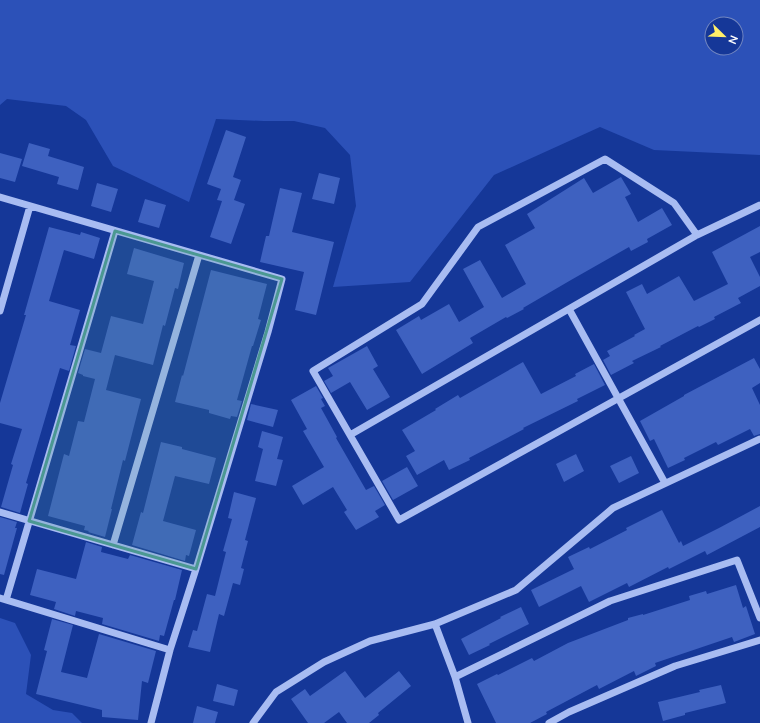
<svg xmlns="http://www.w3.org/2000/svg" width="760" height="723" font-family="'Nunito Sans',sans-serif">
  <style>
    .green { fill: #2c51b8; fill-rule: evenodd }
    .building { fill: #3e61c0 }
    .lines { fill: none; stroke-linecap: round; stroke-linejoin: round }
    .minor { stroke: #a8bcf2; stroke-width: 7 }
    .marked { fill: #4b9892; fill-opacity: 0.2; stroke: #4b9892; stroke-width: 3; stroke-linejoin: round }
  </style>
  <rect width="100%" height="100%" fill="#153798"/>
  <path class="green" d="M0,0h760v155l-106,-5 -54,-23 -106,48 -84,107 -77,5 23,-81 -6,-51 -25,-27 -31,-7h-30l-48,-2 -27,83 -76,-36 -27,-46 -20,-14 -59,-7 -7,6zM712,24h24v24h-24z
    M0,618l15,5 16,32 -5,39 27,16 19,3 10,10h-82z"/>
  <path class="building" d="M226,130l20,7 -13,40 8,3 -7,20 11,4 -14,40 -21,-7 12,-36 -5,-1 4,-11 -14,-5z
    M29,143l21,6 -2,7 36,11 -6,23 -21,-6 2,-7 -37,-11z
    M0,153l22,6 -7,23 -15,-4z
    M319,173l21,5 -6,26 -22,-5z
    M621,177l10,17 -6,3 13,25 24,-14 10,17 -25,14 1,3 -17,9 -2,-4 -58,33 -48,28 1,1 -17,9 -1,-1 -36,21 3,5 -51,31 -26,-44 23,-14 2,4 28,-16 10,18 25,-15 -21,-38 17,-9 22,38 24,-14 -21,-39 30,-17 -8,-14 57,-36 9,15z
    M97,183l21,6 -7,23 -20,-6z
    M280,188l22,5 -10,39 42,10 -18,73 -21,-5 9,-38 -44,-10 6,-26h3z
    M145,199l21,6 -7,23 -21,-6z
    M760,226v26l-10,5 10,20v9l-22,12 3,5 -27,14 1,2 -16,8 -1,-1 -38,20 1,1 -29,14 2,2 -23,12 -8,-15 7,-4 -3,-5 28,-15 -1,-1 11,-6 -19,-37 16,-8 5,10 32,-18 15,25 34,-17 -16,-32z
    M49,227l31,8 1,-3 19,6 -6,21 -30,-9 -15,51 31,9 -10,35 6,1 -7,25 -9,-3 -34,115 2,1 -8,29 -19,-6 12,-42 -2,-1 11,-35 -22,-6v-20l26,-88h-2z
    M134,248l50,15 -6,26 -3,-1 -10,38 -2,-1 -10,40 -38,-10 -9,35 35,9 -16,62 -2,-1 -12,49h1l-7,28 -17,-5 1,-1 -5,-1 1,-4 -37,-10 16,-62 5,2 9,-35 6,1 11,-43 -12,-3v-1l-5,-2 7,-24 16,4 10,-37 32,8 11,-43 -27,-7z
    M211,270l56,14 -9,35 3,1 -8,26h-1l-15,54 5,1 -5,16 -6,-1 -1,3 -21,-6v-3l-34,-8 7,-27 1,1z
    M367,346l11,20 -5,3 17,28 -23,13 -17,-28 -19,11 -7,-12 9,-5 -5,-8z
    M754,358l6,11v14l-8,5 8,17v29l-6,2 -4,-7 -32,16 -2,-3 -32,16 1,2 -17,8 -14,-29 -4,2 -10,-20 44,-25v-1z
    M523,362l18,32 35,-18 -1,-2 19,-10 11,21 -28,14 1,2 -55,27 1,1 -55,29 1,2 -21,10 -5,-10 -27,15 -11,-19 9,-5 -13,-21 34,-20 -1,-1 23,-14 2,3z
    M316,386l7,12 -2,1 4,7 -4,2 16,29 -1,1 30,52 8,-4 11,19 -10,6 4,6 -23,13 -12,-18 3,-2 -14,-23 -30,18 -11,-19 32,-19 -21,-36 4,-2 -16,-29z
    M251,404l27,6 -5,17 -26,-7z
    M262,431l21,6 -6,22 6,1 -7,26 -21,-5 8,-32 -5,-2z
    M161,442l21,5v2l34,9 -7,26 -34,-8 -12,45 33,9 -7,26 -3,-1 -1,6 -53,-16 9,-33 2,1z
    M576,454l8,17 -20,11 -8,-18z
    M631,456l8,17 -20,10 -9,-17z
    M407,467l11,19 -25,14 -11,-19z
    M234,492l22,6 -11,42 3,1 -7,27 3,1 -4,16 -7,-2 -9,33 -5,-2 -9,38 -22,-5 5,-17 4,1 10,-37 8,2 11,-44 -3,-1 9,-32 -4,-1z
    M760,506v21l-53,28 -2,-4 -36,18 -1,-2 -39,20 -2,-4 -38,19 -8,-16 -42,21 -8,-17 43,-21 -6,-12 21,-10 1,2 37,-19 -1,-2 36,-18 17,33 2,-2 2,5 36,-18z
    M0,517l17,5 -2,6h2l-13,47 -4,-1z
    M86,542l16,5 -1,5 27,7 2,-4 52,15 -7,30h-1l-10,36 -4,-1 -1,6 -57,-17 1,-6 -27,-7 -1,5 -21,-7 2,-7 -26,-7 7,-26 39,10z
    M736,585l7,23 3,-2 9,28 -21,8 -2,-5 -77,26 1,3 -20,10 -2,-5 -35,18 -2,-4 -51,27 1,2 -17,9h-34l-19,-39 20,-10 1,1 34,-17 2,3 34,-18 60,-23v-2l15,-4v1l47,-15 -1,-4 17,-5 1,3z
    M521,607l8,17 -40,20 1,1 -21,10 -8,-16 40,-21 -1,-1z
    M52,619l21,6 -12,47 26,6 12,-44 57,17 -8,32 -6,-2 -4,39 -36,-3v-7l-66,-16 11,-43 -3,-1z
    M345,671l20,27 34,-27 12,15 -33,27 1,2 -10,8h-22l-8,-11 -15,11h-16l-17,-24 14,-10 5,7z
    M217,684l21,6 -4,16 -21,-5z
    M721,685l5,18 -41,10v2l-22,6 -5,-19 42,-10 -1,-2z
    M197,706l21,6 -3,11h-22z"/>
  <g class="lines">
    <path class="minor" d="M0,197l282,82 -14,53 -72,237 -26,81 -19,73
      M697,235l-23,-32 -69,-44 -127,68 -56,77 -109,67 86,149 361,-200
      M569,309l96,174
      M0,311l30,-105
      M350,435l347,-200 63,-30
      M0,512l196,57
      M113,545l86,-290
      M0,598l170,52
      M6,600l109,-369
      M435,624l20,53 13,46
      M455,677l155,-76 127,-41 23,58
      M253,723l23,-31 48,-30 46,-21 65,-17 81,-34 97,-82 147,-69
      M549,723l20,-11 106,-46 85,-26"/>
  </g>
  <path class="marked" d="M115,231l167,48 -86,290 -167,-48z"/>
  <g transform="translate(724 36) rotate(113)"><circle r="19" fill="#153798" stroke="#7387c1"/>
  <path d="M0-3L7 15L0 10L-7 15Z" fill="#ffef69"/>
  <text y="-6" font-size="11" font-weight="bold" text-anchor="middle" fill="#ffffff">N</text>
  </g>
</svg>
